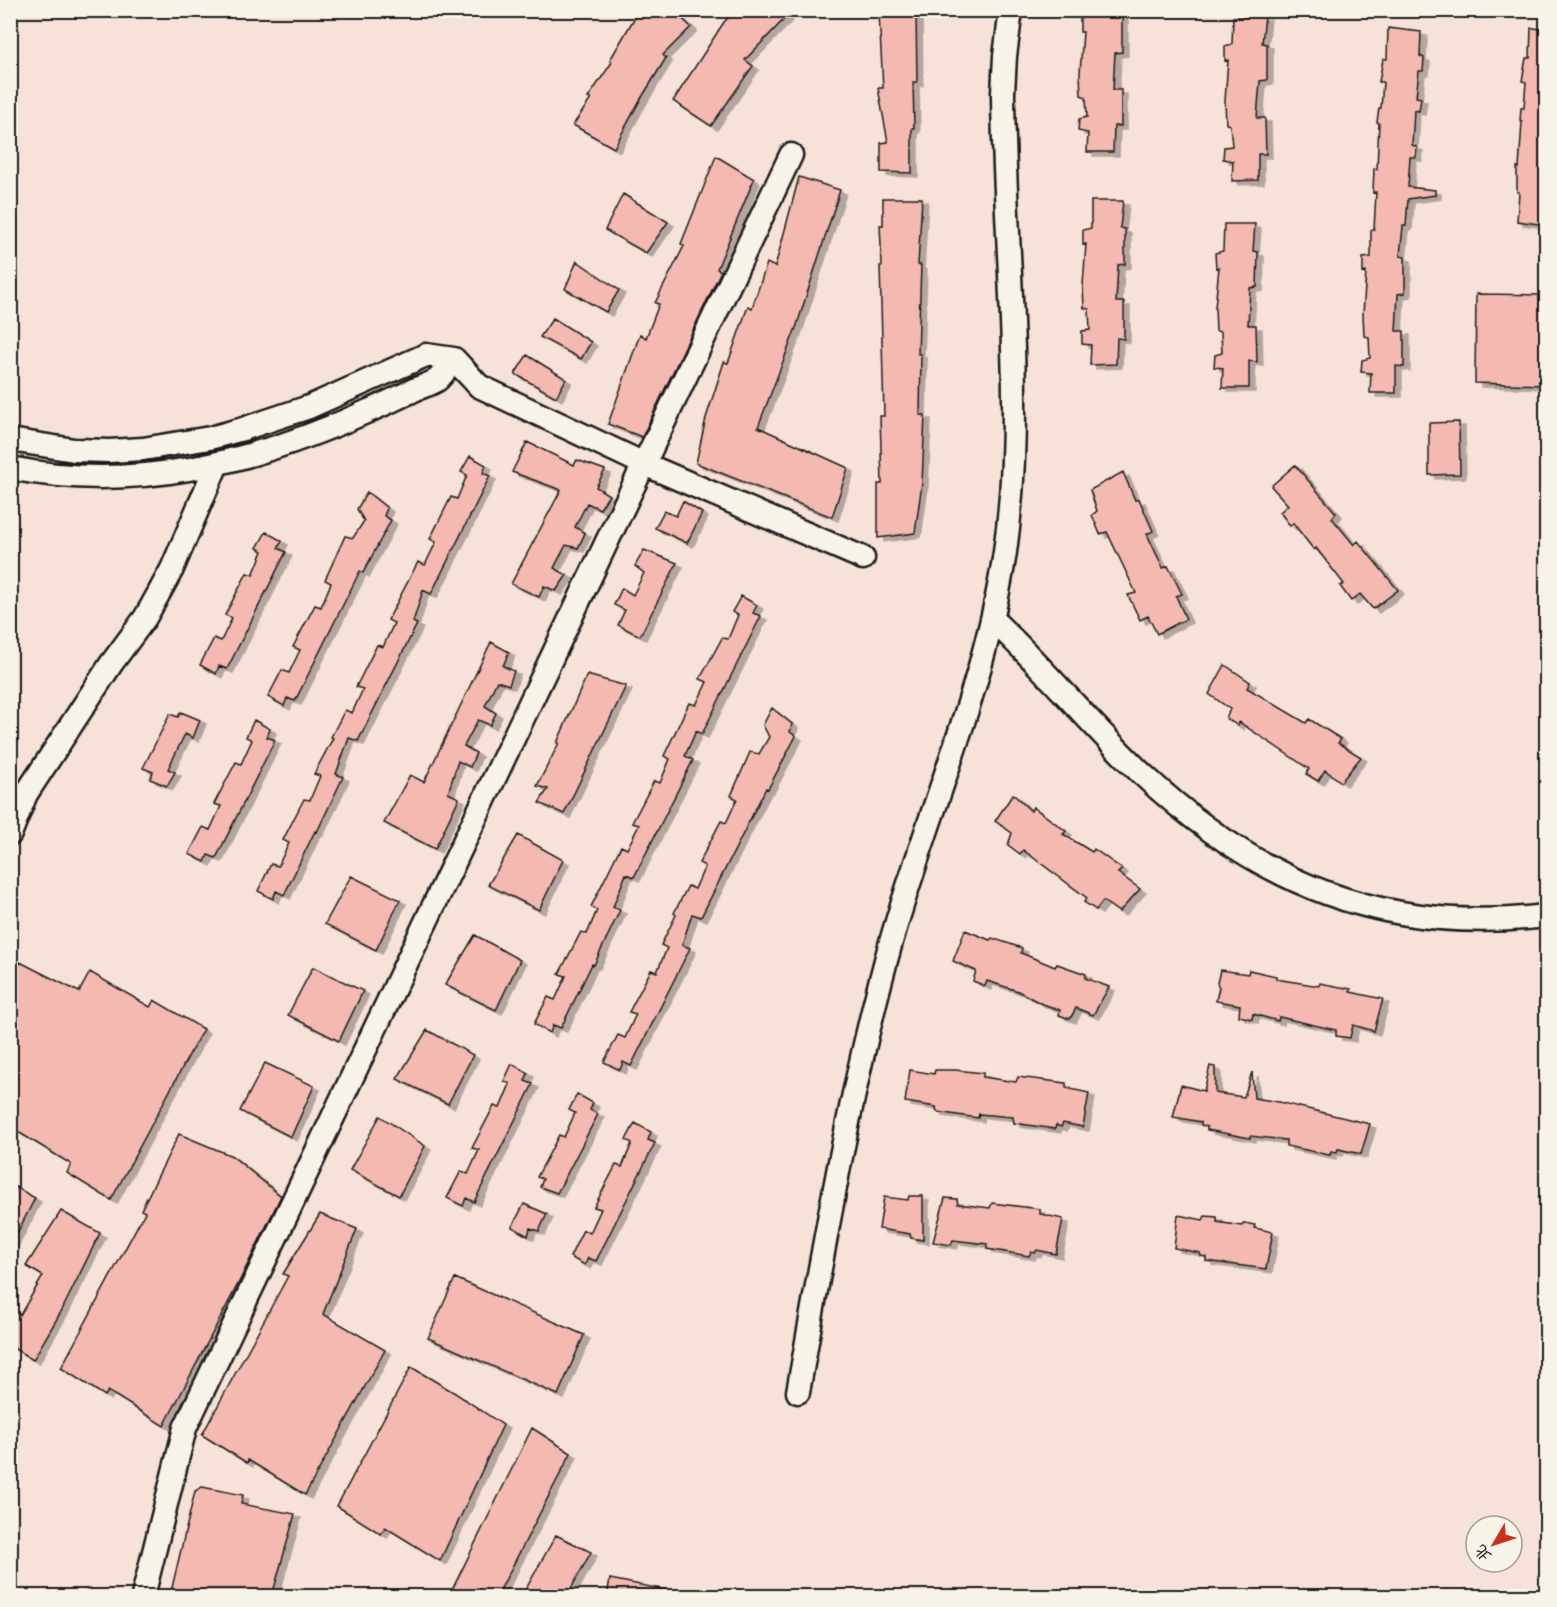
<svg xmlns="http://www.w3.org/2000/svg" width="1557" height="1607" font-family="'Shantell Sans','LXGW WenKai TC',sans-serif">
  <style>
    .building { fill: #f4b9b1; stroke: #1c1c1c; stroke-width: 1.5; filter: url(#shadow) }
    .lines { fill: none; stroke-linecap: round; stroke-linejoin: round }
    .minor-casing { stroke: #1c1c1c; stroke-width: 27 }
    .minor { stroke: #f7f3e8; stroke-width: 22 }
  </style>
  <defs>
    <filter id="shadow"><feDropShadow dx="6" dy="4" stdDeviation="0" flood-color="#0004"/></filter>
  </defs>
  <rect width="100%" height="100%" fill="#f6e2d8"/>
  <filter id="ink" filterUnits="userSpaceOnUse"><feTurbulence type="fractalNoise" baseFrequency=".0167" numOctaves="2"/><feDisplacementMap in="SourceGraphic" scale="12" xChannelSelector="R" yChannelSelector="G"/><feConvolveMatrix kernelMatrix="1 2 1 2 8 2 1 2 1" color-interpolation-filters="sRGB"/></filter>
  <g filter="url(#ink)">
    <path class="building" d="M639,10h34l18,17 -28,28 3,3 -27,44 -25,46 -41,-23 18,-26 -3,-1 24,-36 -2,-2z
      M736,10h57l-48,50 8,6 -42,60 -38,-25 51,-79z
      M1088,10h30l-1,5 5,1v36l-7,1 -2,37h8v36h-7l-1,26h-26l1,-19 -10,-2 1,-12 8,-2 -1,-20 -5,-2 -1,-22 3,-41h-3v-14l8,-2z
      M916,11l1,71h-4l1,46h-2v45l-31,-1v-29l7,-1 -10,-54h5l-4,-74z
      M1265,16l-3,27 5,1v36l-7,1 -3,37h8l1,36h-8v26l-26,1 1,-20 -10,-2 1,-12 8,-1 -2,-21 -4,-1 -1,-23 3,-41 -3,1v-15l7,-2 1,-27z
      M1388,28l33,4 -1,24 4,2 -1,13h-4l-3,26 5,1 -2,13 -5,-1 -2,35 5,2 -1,10h-6l-2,30 27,3v5l-27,4 -2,27h-3l-3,30 5,1v36l-7,1 -2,37h8v36l-8,-1v27h-26l1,-20 -10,-1 1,-12 8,-2 -1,-21 -5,-1 -1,-22 3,-42 -3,1v-15l8,-1v-27h3l2,-38 -3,1 1,-25 3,1 2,-46 -2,-1 2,-14h2l2,-26h-4l4,-23h4z
      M1531,28l15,1v196l-29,-4 2,-29h-2v-25l2,1 3,-46 -2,-1 1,-13h3l2,-26 -4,-1 4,-23h4z
      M716,156l38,23 -37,90 4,2 -79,166 -34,-13 32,-90 6,4 13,-34 -4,-1 29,-57 -3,-2z
      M799,177l41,13 -43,135 -39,102 90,41 -16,49 -136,-54 10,-45 18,-56 4,1 20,-57 4,2 15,-45 8,4z
      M623,194l45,28 -22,31 -41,-23z
      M883,198h39l-4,67h3l-3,89h3l-1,61h5l-3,68 -7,50 -37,5v-54h4l-2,-68h4l-4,-150h2l-2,-41h3z
      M1091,201h32l-3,27 5,1v35l-7,1 -2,37h8v37l-7,-1 -1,26 -26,1 1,-20 -9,-1v-13l8,-1 -1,-21 -5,-1 -1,-23 3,-41 -3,1v-15l8,-2z
      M1224,224h31l-2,27 5,1 -1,35 -7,1 -2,37h8l1,37 -8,-1v27h-27l1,-20 -9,-1 1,-12 7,-2 -1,-21 -5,-1 -1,-23 4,-41 -3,1 -1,-15 8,-2z
      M577,261l42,29 -13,22 -41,-23z
      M1476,294l70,1v90l-71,-2z
      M553,318l38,24 -10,17 -41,-22z
      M527,355l39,24 -10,18 -41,-23z
      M1459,422l1,52 -31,1v-52z
      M527,442l47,23 3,-5 28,10 -9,17 13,8 -9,14 -13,-6 -12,24 10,6 -7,15 -12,-3 -12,23 13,7 -11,16 -12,-5 -5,11 -28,-13 50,-94 -49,-18z
      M470,456l16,9 -3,8 7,3 -59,118 -8,-4 -10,32 4,2 -59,117 -9,-3 -13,36 7,3 -26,55 -2,-1 -31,64 -8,-4 -3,8 -15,-8 13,-27 7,2 11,-23 -6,-3 21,-41 6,1 10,-24 -6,-2 19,-36 -2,-1 14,-27 7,3 11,-24 -7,-2 21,-42 6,2 11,-24 -6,-3 30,-58 7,3 11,-23 -6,-3 21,-42 6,2 10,-24 -6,-3z
      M1295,465l41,48 -4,5 22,27 4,-4 40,49 -25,19 -13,-15 -9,7 -11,-15 4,-2 -28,-36 -2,2 -21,-27 -3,3 -10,-14 8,-7 -17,-19z
      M1123,472l12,28 4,-1 14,32 -6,3 16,34 5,-2 14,28 -6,2 10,23 -29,15 -9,-18 -8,4 -12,-25 8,-2 -29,-61 -7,2 -8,-19 5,-4 -7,-21z
      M367,492l20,16 -3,8 7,4 -28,53 -3,-2 -65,130 -8,-3 -3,8 -16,-9 14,-27 7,3 11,-23 -7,-3 22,-42 6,2 10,-24 -6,-3 20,-44 8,2 11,-17 -7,-12z
      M683,501l19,12 -15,30 -32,-15 9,-17 12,5z
      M266,532l16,9 -4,7 8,4 -59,117 -8,-3 -3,8 -16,-9 14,-27 7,3 11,-23 -7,-3 22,-42 6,2 10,-24 -6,-3z
      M644,550l33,13 -37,73 -22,-11 7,-15 -11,-5 8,-17 11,7 11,-22 -9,-7z
      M741,596l16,9 -4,8 8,3 -59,118 -6,-3 -11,25 8,4 -59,117 -8,-3 -13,33 7,3 -26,55 -2,-1 -31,64 -8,-3 -3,8 -16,-9 14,-27 7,3 11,-24 -7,-2 22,-42 6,2 10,-24 -6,-3 30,-61 6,3 12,-24 -7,-2 22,-42 6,2 10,-24 -6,-3 25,-53 7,2 11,-23 -7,-3 22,-41 6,1 10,-24 -6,-3z
      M491,642l18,10 -6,14 11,5 -5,14 -12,-4 -12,25 11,7 -6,12 -12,-5 -14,26 12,7 -6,14 -12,-6 -10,32 11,5 -24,51 -51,-26 26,-48 14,7z
      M1225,665l25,17 -3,6 59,35 3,-4 32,20 -3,4 23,14 -20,25 -16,-12 -7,11 -12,-7 3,-5 -40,-27 -30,-20 -1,4 -12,-8 4,-9 -21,-15z
      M587,675l39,11 -62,128 -25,-11 9,-14 -11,-3 22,-43h-2z
      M772,708l20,16 -2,8 6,4 -28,53 -2,-1 -65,129 -9,-3 -10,31 8,3 -59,118 -8,-4 -3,8 -16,-8 14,-27 7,3 11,-24 -7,-2 22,-42 6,2 10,-24 -6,-3 15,-30 -2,-2 14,-27 7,3 10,-23 -6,-3 22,-42 5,2 11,-24 -6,-3 19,-44 9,2 10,-17 -6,-12z
      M181,712l19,8 -7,18 -8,-4 -17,35 7,3 -8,14 -17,-7 3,-7 -10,-4 27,-54 8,3z
      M254,720l16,9 -3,8 8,3 -59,118 -8,-3 -3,7 -16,-8 14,-27 7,3 11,-24 -7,-2 22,-42 5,2 11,-24 -6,-3z
      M1013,794l18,17 2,-4 33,24 -3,3 29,18 2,-3 28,20 -4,4 22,16 -21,23 -16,-11 -7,9 -12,-8 3,-4 -64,-48 -3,4 -12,-9 4,-12 -17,-12z
      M518,835l45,25 -24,50 -51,-25z
      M351,876l49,24 -24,50 -51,-26z
      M965,930l25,10 2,-2 30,10 -1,5 34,14 2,-3 29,10 -1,4 24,9 -16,28 -17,-7 -6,11 -11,-4 1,-5 -20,-7 -22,-12 -31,-10 -2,5 -12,-5 3,-10 -23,-10z
      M475,935l45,25 -24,50 -51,-25z
      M20,962l59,30 11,-20 60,35 4,-7 49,29 -92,171 -44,-27 4,-9 -61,-37v-149z
      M313,967l50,24 -24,50 -51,-26z
      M1220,970l28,4 1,-4 27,6v3l43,7 1,-3 31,6 -1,3 33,7 -9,32 -21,-6 -3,13 -14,-2v-6l-57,-13 -1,4 -25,-7 -1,5 -13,-3 1,-11 -24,-4 3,-14 -2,-4z
      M427,1030l46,25 -25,49 -51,-25z
      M265,1063l49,23 -23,51 -51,-26z
      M512,1064l16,9 -3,8 8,3 -59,118 -8,-4 -3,8 -16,-8 14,-27 7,3 11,-24 -7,-2 22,-42 6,2 10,-24 -6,-3z
      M1210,1066l5,1v26l29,4 8,-25 2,26 25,4 91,22 -9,30 -23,-5 -1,3 -6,-1 -1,4 -44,-9v-6l-36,-4v2l-43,-8v-3l-6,-2v-3l-28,-5 8,-32 23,6z
      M910,1070l24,4 1,-4h20l28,3v4l33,5 2,-5 48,6v5l23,5 -6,34 -20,-4 -2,4 -5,-2 -1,4 -41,-6 -1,-6 -34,-3 -1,4 -41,-6 -1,-5 -31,-5z
      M577,1094l16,9 -3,7 8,4 -41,79 -17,-6 3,-8 -6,-2 22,-42 5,2 11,-24 -6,-3z
      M380,1116l45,30 -26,50 -49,-26z
      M635,1123l16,9 -3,8 7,3 -59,118 -8,-3 -3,7 -15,-8 13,-27 7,3 11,-24 -7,-2 22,-42 6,2 10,-24 -6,-3z
      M179,1134l53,22 49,40 -42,86 -75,144 -56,-35 -3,5 -44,-28 84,-156 -4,-2z
      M10,1184l25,14 -25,49z
      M909,1196h14v44l-12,-2 -1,-4 -31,-5 5,-32 24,3z
      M945,1198l12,1 1,5 32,4 2,-5 48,6v5l23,5 -7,35 -19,-4 -2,3 -4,-1 -2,4 -42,-7v-5l-34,-4 -2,5 -18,-3z
      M524,1204l23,10 -8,17 -9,-3 -2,8 -16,-9z
      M61,1211l39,22 -38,77 -29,50 -23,-14v-37l10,6 23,-39 -17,-10z
      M320,1214l37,15 -34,85 62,36 -80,145 -57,-35 -1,3 -45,-28 86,-159 -5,-2z
      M1178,1215l25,5 2,-4 12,1v5l25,4 2,-3 11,2 -1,3 19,4 -7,37 -60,-8v-4l-5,-1 -1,-3 -26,-5z
      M455,1278l129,57 -26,60 -130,-57z
      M411,1367l44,26 48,32 -63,136 -55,-34 -4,7 -44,-28z
      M532,1428l39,25 -74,143h-48z
      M202,1487l41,8 -2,9 54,10 -23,82h-102l25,-105z
      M556,1535l35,17 -24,44h-45z
      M610,1579l56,11 -1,6h-58z"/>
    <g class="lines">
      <g class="minor-casing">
        <path id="minor" d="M10,440l64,10 35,1 34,-2 67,-11 33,-9 66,-22 117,-52 28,4 25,27 165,78 219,94
          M10,468c125,25 242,-5 356,-56 17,-7 33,-15 50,-23 7,-3 15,-5 21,-9 6,-5 12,-15 17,-21
          M992,619c52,49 98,105 149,154 118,111 243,162 405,143
          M10,834l16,-40 85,-130 34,-46 14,-25 13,-24 45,-105
          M798,1392c27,-151 52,-303 93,-450 37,-130 94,-255 114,-390 21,-148 -1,-308 -2,-459l2,-37 6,-46
          M143,1596l42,-168 606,-1273"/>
      </g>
      <use href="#minor" class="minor"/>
    </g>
  </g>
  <rect width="1557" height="1607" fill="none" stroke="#f7f3e8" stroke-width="36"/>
  <rect x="18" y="18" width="1521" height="1571" fill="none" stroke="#1c1c1c" stroke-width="2" filter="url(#ink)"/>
  <g transform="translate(1494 1544) rotate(231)"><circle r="28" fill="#f7f3e8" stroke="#9f9d96" stroke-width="1.5"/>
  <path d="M0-4.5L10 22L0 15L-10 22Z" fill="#c8321e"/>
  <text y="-9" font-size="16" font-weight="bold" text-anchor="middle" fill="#1c1c1c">北</text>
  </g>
</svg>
